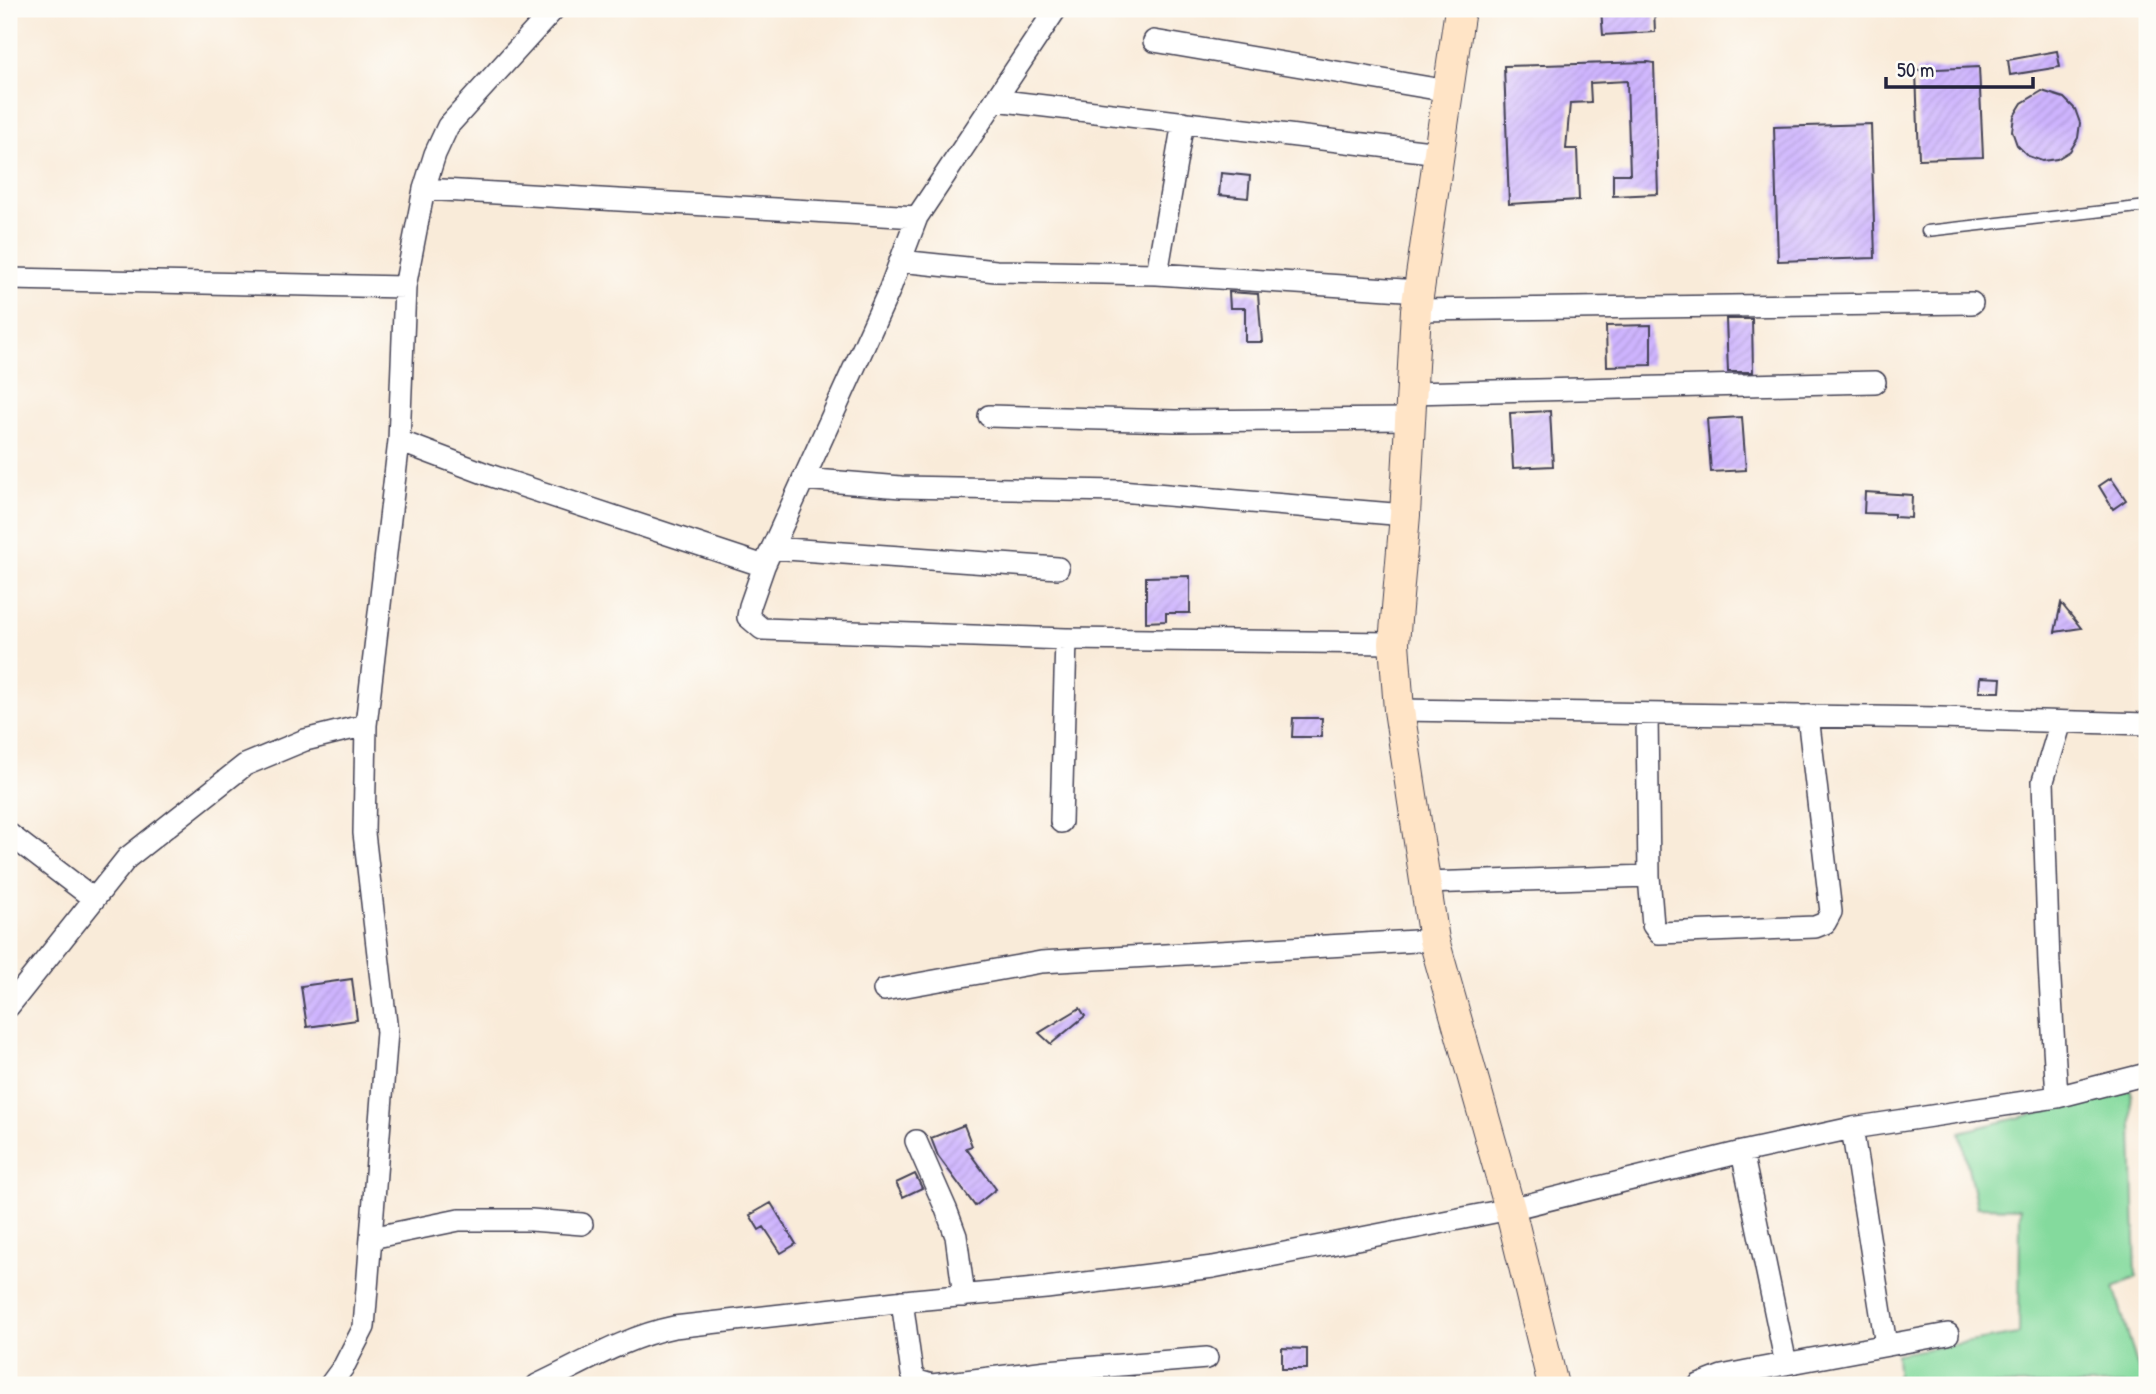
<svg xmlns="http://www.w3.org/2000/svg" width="2156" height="1394" font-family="'Patrick Hand',sans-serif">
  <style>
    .grass { fill: #84da9d; stroke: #537e6c; stroke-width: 2 }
    .building { fill: url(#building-hatch) }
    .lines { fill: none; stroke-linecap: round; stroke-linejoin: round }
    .lane-casing { stroke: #424053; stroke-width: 13 }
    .street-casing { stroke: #424053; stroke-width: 24 }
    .secondary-casing { stroke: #424053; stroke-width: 32 }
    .lane { stroke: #fff; stroke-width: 10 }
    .street { stroke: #fff; stroke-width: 21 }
    .secondary { stroke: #ffe4c6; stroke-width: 30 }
  </style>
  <defs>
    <pattern id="building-hatch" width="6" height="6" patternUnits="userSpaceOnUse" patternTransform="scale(1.75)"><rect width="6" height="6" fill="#ceb4fe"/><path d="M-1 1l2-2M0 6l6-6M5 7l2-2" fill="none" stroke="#b19adb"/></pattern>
  </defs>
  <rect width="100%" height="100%" fill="#fdfcf7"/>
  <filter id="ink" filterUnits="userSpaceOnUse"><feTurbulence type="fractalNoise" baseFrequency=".0143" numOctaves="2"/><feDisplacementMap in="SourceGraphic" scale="14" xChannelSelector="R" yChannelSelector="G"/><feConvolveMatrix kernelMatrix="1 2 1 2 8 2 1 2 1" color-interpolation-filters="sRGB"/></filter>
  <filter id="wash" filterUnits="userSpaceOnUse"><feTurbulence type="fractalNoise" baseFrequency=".00686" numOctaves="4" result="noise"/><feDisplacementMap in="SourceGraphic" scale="28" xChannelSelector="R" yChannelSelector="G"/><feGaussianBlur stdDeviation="1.57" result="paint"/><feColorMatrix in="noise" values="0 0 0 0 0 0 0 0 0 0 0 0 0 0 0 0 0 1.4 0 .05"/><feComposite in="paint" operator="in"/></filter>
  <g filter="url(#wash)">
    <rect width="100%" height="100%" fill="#f9ebd9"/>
    <path class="grass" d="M2131,1090l5,187 -22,10 29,98h-245l-2,-31 123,-20 1,-126 -43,-1 -17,-75z"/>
    <g id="blocks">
      <path class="building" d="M1601,9h53l1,23 -52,3z
        M2057,51l3,16 -50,8 -2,-15z
        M1648,62l6,1 4,131 -45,2v-22h17l-3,-93 -37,2 1,19 -21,1 -4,46h11l2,51 -70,4 -5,-138z
        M1979,67l4,90 -64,2 -3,-89z
        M2042,91l22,7 11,11 5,14 -2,15 -8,13 -13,8 -15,2 -14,-5 -11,-11 -5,-14 2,-15 8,-13z
        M1871,124l4,134 -97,3 -4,-134z
        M1221,173l29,3 -2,22 -29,-3z
        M1229,292l29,2 4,48h-17v-34h-15z
        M1726,319h26l1,53h-25z
        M1651,325v40l-44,1 -1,-40z
        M1550,411l3,55 -40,2 -3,-55z
        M1742,417l4,53 -35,2 -4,-53z
        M2111,478l15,22 -13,9 -14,-23z
        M1865,492l47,3 -1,23 -17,-1v-3l-30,-1z
        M1190,576v37h-24v8l-20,1v-45z
        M2061,603l20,25 -26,4z
        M1980,677l21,1 -1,14h-21z
        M1293,718h29l-1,19h-29z
        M352,979l5,41 -50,7 -6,-41z
        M1080,1008l5,8 -34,28 -12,-11z
        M964,1125l8,21 -6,2 30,41 -21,17 -37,-50 -7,-18z
        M915,1174l7,14 -19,9 -7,-14z
        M771,1203l25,41 -15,9 -17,-26 -5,3 -9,-15z
        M1282,1348l25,1v20h-25z
        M1134,1377l3,8h-57v-2z"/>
    </g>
  </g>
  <g filter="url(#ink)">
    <use href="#blocks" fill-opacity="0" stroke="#424053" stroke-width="2"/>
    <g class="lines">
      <g class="lane-casing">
        <path id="lane" d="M1927,231l220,-25"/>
      </g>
      <g class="street-casing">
        <path id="street" d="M1056,9l-139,208 -28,74 -125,275 -14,40 -2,11 14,12 304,10 328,4
          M1154,41l294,50
          M995,100l444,53
          M424,189l493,28
          M900,261l96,10 161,3 262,17
          M1157,274l26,-152
          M9,279l396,8
          M1416,310l556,-7
          M1411,393l464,-11
          M989,416l186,5 235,-2
          M399,441l90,34 275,91
          M803,479l98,8 219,4 285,24
          M772,548l286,20
          M1399,710l541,8 207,6
          M1647,714l2,162 4,49 6,8 156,-6 10,-4 6,-11 -23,-196
          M1061,822l5,-183
          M9,834l85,65
          M1425,883l224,-7
          M884,990l157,-28 393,-22
          M9,1006l118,-148 118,-93 60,-25 61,-15
          M2057,1097l-8,-133 -6,-183 18,-59
          M1852,1128l34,217
          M916,1141l30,68 10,27 8,60
          M1742,1152l44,212
          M371,1238l88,-18h72l51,4
          M902,1301l10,73 6,7 14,4 115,-14 160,-13
          M330,1385l14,-19 20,-39 23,-295 -23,-199 2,-108 33,-284 6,-154 19,-98 11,-35 13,-28 106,-117
          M537,1385c45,-21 88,-48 137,-58l240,-27 132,-12 167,-21 297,-58 232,-57 110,-24 205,-31 90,-23
          M1699,1385l23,-9 25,-5 201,-37"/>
      </g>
      <g class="secondary-casing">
        <path id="secondary" d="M1460,9l-44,301 -11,205 -11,128 5,67 35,230 76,269 43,176"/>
      </g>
      <use href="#lane" class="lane"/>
      <use href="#street" class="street"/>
      <use href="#secondary" class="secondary"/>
    </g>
  </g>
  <rect width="2156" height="1394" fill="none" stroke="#fdfcf7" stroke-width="35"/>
  <path d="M1886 77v10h147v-10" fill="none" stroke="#22223b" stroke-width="3.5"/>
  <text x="1897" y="77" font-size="21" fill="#22223b" stroke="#fdfcf7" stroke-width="5" paint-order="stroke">50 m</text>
</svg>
